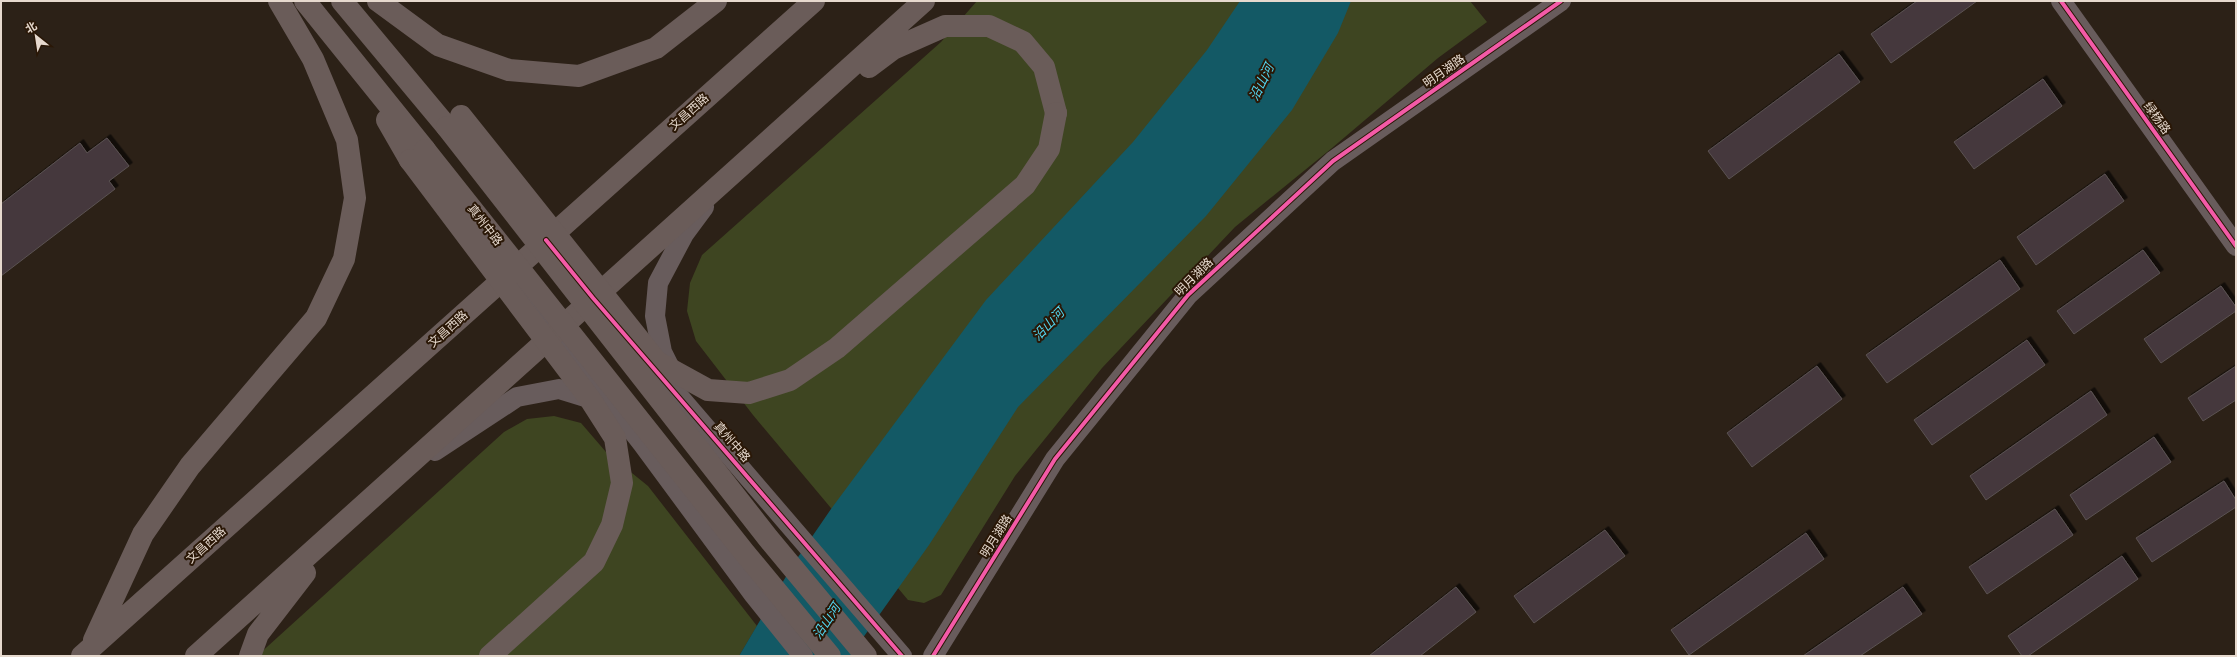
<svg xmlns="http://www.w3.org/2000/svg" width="2237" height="657" font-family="'PT Sans Narrow','Noto Sans SC',sans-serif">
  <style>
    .green { fill: #3e4521 }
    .water { fill: #135965 }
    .building { fill: #44383d; stroke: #5b5252; filter: url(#shadow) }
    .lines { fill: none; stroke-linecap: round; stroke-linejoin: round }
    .minor { stroke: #685c5c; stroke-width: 20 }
    .major { stroke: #6a5c59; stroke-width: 22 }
    .major-bridge { stroke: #6a5c59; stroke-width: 22 }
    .cycleway-casing { stroke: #2a1706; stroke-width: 6 }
    .cycleway { stroke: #f35aa7; stroke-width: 4 }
    .labels { text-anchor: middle; stroke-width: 4; stroke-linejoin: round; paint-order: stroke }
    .street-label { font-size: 12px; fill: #e6d9ce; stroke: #2a1706 }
    .water-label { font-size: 13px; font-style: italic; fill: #53daf6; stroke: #2a1706 }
  </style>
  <defs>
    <filter id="shadow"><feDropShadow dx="3.5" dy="-3.5" stdDeviation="0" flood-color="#0009"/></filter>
  </defs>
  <rect width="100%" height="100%" fill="#2c2117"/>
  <path class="green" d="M977,1h493l17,21 -49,36 -106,90 -97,79 -133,141 -87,108 -74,119 -17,8 -16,-3 -155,-185 -57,-74 -9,-30 3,-28 12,-28 239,-213z
    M554,416l27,7 25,29 42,34 109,140 -18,30h-482l247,-224 23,-13z"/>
  <path class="water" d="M1240,1h111l-13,32 -46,77 -86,106 -188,191 -89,138 -79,111h-111l55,-93 37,-54 155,-209 147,-158 74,-92z"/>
  <path class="building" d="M1917,1h60l-86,62 -20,-29z
    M1839,54l21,28 -131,97 -21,-28z
    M2043,79l19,27 -88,63 -20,-27z
    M107,138l22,28 -20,15 6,8 -114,87v-72l79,-61 7,10z
    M2105,174l19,27 -88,64 -19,-28z
    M2143,250l17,23 -86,61 -17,-23z
    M2000,260l20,29 -133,94 -21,-28z
    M2221,286l15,21v4l-75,52 -17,-24z
    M2027,340l18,25 -113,80 -18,-25z
    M1817,366l25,33 -90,68 -25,-34z
    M2236,366v34l-33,21 -15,-23z
    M2091,391l16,24 -121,85 -16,-24z
    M2154,437l17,25 -85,58 -16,-25z
    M2224,481l12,19v7l-84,55 -16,-24z
    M2055,509l18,26 -86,59 -18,-27z
    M1605,530l20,26 -91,67 -20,-27z
    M1806,533l18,26 -135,96 -18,-25z
    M2122,556l16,23 -110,77h-6l-14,-20z
    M1456,587l20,25 -56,44h-51z
    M1903,587l19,27 -62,42h-57z"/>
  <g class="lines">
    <path class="minor" d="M2061,1l175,245
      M510,274l132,169 112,152 49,61
      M645,357l257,299
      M673,374l-11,-22 -7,-36 3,-33 26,-49 20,-27
      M435,451l82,-54 42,-8 39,12
      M933,656l122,-197 133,-164 145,-134 228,-160"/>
    <path class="major" d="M305,1l120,149
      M342,1l105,126
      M378,1l60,44 71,25 70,6 77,-28 60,-47
      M869,67l24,-18 52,-23h44l34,16 21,25 12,46
      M387,120l23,40
      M94,640l49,-106 47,-68 126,-148 28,-59 11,-61 -8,-58 -34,-81 -34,-58
      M82,656l732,-655
      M196,656l728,-655
      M250,656l8,-22 47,-61"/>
    <path class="major-bridge" d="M461,116l196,246 51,28 41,3 41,-13 47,-32 188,-163 24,-36 7,-36
      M447,127l321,411 98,118
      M425,150l319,402 86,104
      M410,160l180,239 25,39 7,45 -10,42 -18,37 -104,94"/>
    <g class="cycleway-casing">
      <path id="cycleway" d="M2061,1l175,245
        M546,240l47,58 309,358
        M933,656l122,-197 133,-164 145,-134 228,-160"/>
    </g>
    <use href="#cycleway" class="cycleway"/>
  </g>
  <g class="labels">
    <g class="street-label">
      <text transform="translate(1444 71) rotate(-35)" y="4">明月湖路</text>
      <text transform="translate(689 112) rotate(-42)" y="4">文昌西路</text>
      <text transform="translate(2157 118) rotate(54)" y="4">绿杨路</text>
      <text transform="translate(485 225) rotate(52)" y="4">真州中路</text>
      <text transform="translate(1194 277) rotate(-45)" y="4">明月湖路</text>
      <text transform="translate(448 329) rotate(-42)" y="4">文昌西路</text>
      <text transform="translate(732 442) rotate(49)" y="4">真州中路</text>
      <text transform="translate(996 536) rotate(-58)" y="4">明月湖路</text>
      <text transform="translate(206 545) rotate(-42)" y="4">文昌西路</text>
    </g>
    <g class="water-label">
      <text transform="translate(1261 82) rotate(-64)" y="5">沿山河</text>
      <text transform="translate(1048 324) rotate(-46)" y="5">沿山河</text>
      <text transform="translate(826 621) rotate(-57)" y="5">沿山河</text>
    </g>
  </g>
  <rect width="2237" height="657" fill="none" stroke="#e6d9ce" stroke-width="4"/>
  <g transform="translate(36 36) rotate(330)" stroke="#2a1706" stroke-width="3" paint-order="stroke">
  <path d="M0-3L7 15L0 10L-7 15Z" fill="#e6d9ce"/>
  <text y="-6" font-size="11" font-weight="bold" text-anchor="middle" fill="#e6d9ce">北</text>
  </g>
</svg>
